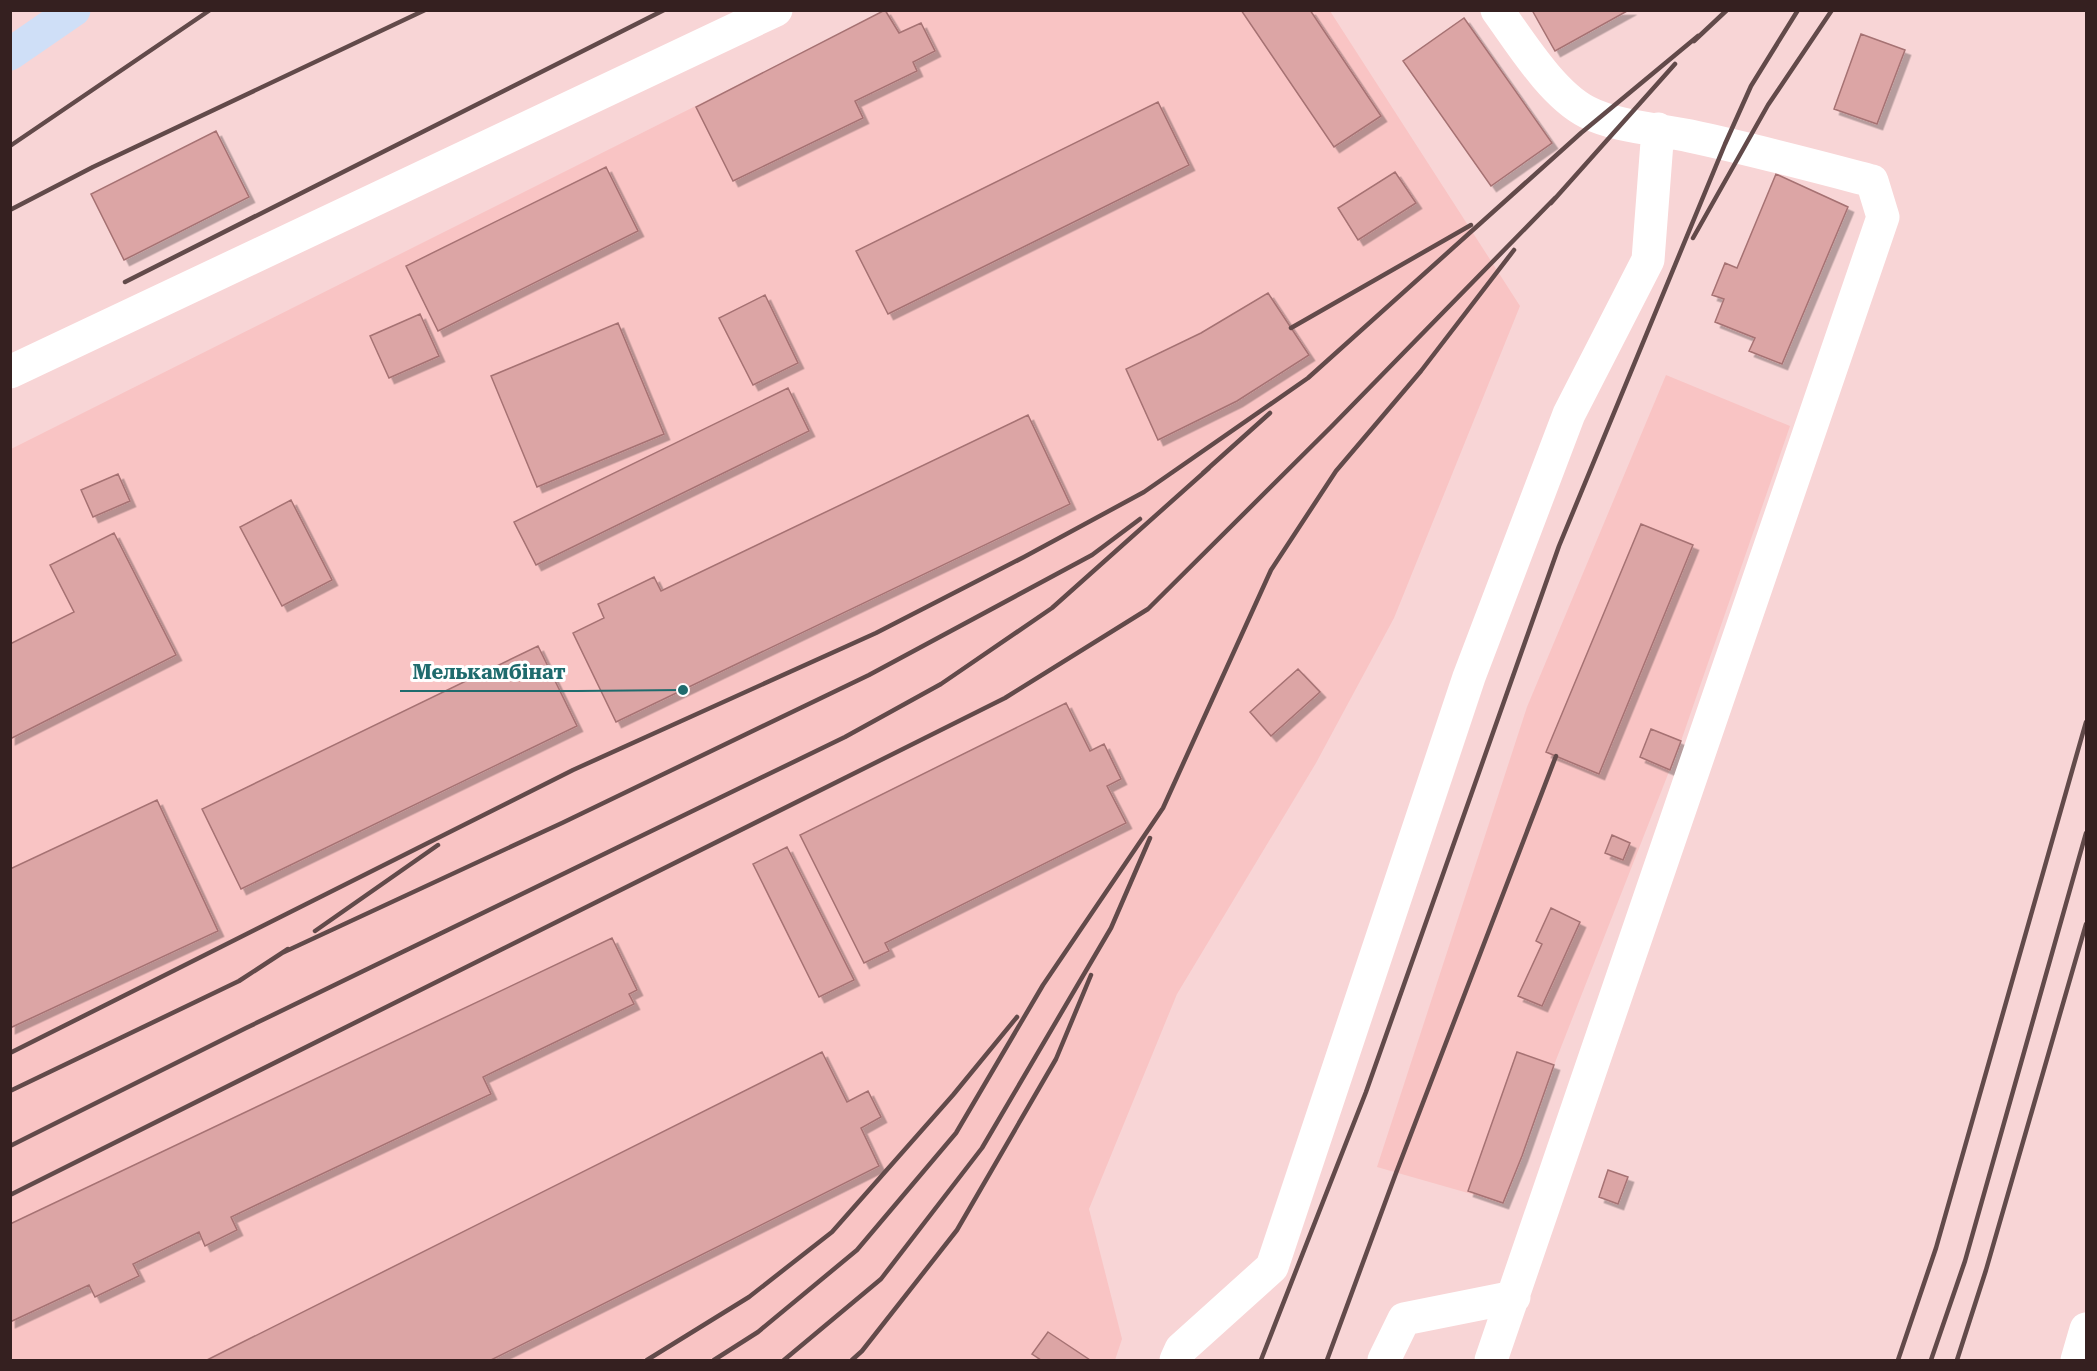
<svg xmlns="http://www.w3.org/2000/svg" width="2097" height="1371" font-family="'Roboto Serif',serif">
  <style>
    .built { fill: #f9c4c4 }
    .building { fill: #dca5a5; stroke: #a67273; stroke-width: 1.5; filter: url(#shadow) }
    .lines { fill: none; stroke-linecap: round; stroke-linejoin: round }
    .minor { stroke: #fff; stroke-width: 33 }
    .major { stroke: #cfdff7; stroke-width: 33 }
    .rail { stroke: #624a4a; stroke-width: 4.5 }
    .leader { fill: none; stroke: #1f6b6d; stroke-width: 2 }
    .callout-dot { fill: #1f6b6d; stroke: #fff; stroke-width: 2 }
    .callout-label { font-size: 20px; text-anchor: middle; font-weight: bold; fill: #1f6b6d; stroke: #fff; stroke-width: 6; stroke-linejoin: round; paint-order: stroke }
  </style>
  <defs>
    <filter id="shadow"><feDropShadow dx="5.5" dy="5.5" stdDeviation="0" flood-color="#0004"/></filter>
  </defs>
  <rect width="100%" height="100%" fill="#f8d5d6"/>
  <path class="built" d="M885,11h445l190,295 -126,312 -78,145 -139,231 -88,215 33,130 -7,21h-1104v-911z
    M1666,375l124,51 -109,315 -125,319 -34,96 -19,47 -126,-36 150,-460z"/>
  <path class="building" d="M885,10l14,23 22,-10 14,28 -22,11 4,9 -62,30 8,17 -130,63 -37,-74z
    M1241,10h69l71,106 -47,31z
    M1532,10h97l-74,41z
    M1464,18l88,125 -61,43 -88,-125z
    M1861,34l44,16 -28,74 -43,-15z
    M1158,102l31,63 -301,149 -32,-63z
    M216,131l33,66 -125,63 -33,-66z
    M606,167l32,64 -200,100 -32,-65z
    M1395,172l21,31 -58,37 -20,-32z
    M1776,174l72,33 -66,157 -33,-13 6,-13 -40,-16 9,-23 -12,-4 13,-32 12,5z
    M1268,293l41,62 -72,46 -79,39 -32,-71 75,-36z
    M765,295l33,68 -45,22 -34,-67z
    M420,314l19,42 -50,22 -19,-42z
    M618,323l46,111 -127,53 -46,-111z
    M788,388l21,43 -273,134 -22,-43z
    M1028,415l42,89 -454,218 -43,-89 31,-15 -6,-14 56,-27 7,14z
    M118,474l12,27 -37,16 -12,-27z
    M291,500l41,80 -50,26 -42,-79z
    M1641,524l52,21 -94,229 -53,-22z
    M114,533l62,122 -166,84v-95l64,-32 -24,-47z
    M538,646l39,80 -336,163 -39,-80z
    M1298,669l22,23 -49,44 -21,-24z
    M1066,703l24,48 14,-7 17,35 -14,7 19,37 -241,120 4,8 -25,12 -64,-128z
    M1651,729l30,12 -11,29 -30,-13z
    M157,800l61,131 -208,97v-159z
    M1612,835l18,8 -7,17 -18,-7z
    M787,847l67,133 -35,17 -66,-133z
    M1551,908l29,14 -38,84 -24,-10 24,-52 -6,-3z
    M612,938l25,52 -8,4 5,10 -151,73 8,17 -260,123 6,13 -32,16 -6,-14 -66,32 6,12 -44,21 -6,-12 -79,37v-98z
    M822,1052l25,50 21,-11 13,26 -20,11 18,38 -388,194h-284z
    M1517,1052l37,13 -32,91 -19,47 -35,-12z
    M1608,1170l20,7 -10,27 -19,-7z
    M1048,1332l42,28h-49l-9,-6z"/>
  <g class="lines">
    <path class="minor" d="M10,372l766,-362
      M1176,1360l5,-11 91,-82 197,-590 100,-263 79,-154 10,-131
      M1384,1360l20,-41 110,-22
      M1491,1360l392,-1143 -11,-36c-61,-16 -121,-32 -182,-45 -32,-7 -74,-9 -103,-24 -35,-18 -66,-69 -90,-102
      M2077,1360l9,-31"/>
    <path class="major" d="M10,54l64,-44"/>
    <path class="rail" d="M1694,41l33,-31
      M10,146l200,-136
      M1551,203l124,-139
      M10,210l83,-43 332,-157
      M1693,238l75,-133 64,-95
      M125,282l539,-272
      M1291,328l180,-103
      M1203,473l67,-60
      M315,931l123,-86
      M282,953l280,-130 307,-148 223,-120 48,-36
      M10,1053l563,-283 303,-137 148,-76 120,-65 164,-114 273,-245 117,-97
      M10,1091l229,-110 49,-32
      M10,1146l236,-118 599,-291 96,-53 111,-76 157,-140
      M10,1195l995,-497 143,-89 183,-182 224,-229
      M647,1360l102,-63 83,-65 121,-137 64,-78
      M714,1360l44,-28 99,-82 99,-117 87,-148 120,-177 108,-238 65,-99 85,-100 93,-121
      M784,1360l97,-81 101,-131 129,-220 39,-90
      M852,1360l10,-9 95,-121 99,-171 35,-84
      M1261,1360l105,-268 193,-546 166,-402 26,-58 47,-76
      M1327,1360l69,-187 160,-417
      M1898,1360l38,-112 150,-526
      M1931,1360l34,-99 121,-428
      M1957,1360l29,-90 100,-346"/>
  </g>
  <path class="leader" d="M683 690L578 691H400"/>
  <circle class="callout-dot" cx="683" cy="690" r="6"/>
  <g class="callout-label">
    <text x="489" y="679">Мелькамбінат</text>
  </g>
  <rect width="2097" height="1371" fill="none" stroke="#352020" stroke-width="24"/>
</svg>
